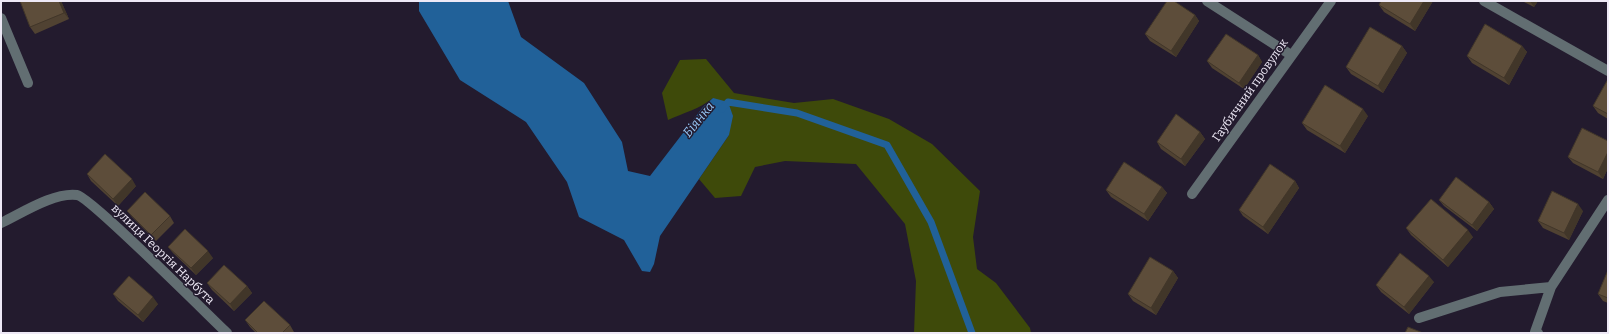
<svg xmlns="http://www.w3.org/2000/svg" width="1609" height="334" font-family="Bitter,serif">
  <style>
    .green { fill: #3e4a0a }
    .water { fill: #216199 }
    .lines { fill: none; stroke-linecap: round; stroke-linejoin: round }
    .stream { stroke: #216199; stroke-width: 7 }
    .minor { stroke: #626e72; stroke-width: 10 }
    .wall { fill: #504232 }
    .shaded-wall { fill: #413629 }
    .building { fill: #5d4d3a; stroke: #413629 }
    .labels { text-anchor: middle; stroke-width: 3; stroke-linejoin: round; paint-order: stroke }
    .street-label { font-size: 12px; fill: #eee9f6; stroke: #231b2e }
    .water-label { font-size: 13px; font-style: italic; fill: #96c6f5; stroke: #231b2e }
  </style>
  <rect width="100%" height="100%" fill="#231b2e"/>
  <path class="green" d="M706,59l28,34 60,10 39,-4 56,20 43,25 48,47 -7,46 4,32 19,14 34,45 1,5h-117l2,-52 -11,-57 -49,-60 -71,-3 -30,6 -14,29 -26,2 -16,-19 30,-44 -16,-37c-13,11 -30,15 -45,22l-6,-27 18,-33z"/>
  <path class="water" d="M419,1h89l13,36 63,46 38,59 6,29 22,5 53,-69 10,-9 15,4 5,14 -4,19 -69,101 -6,28 -4,8 -8,-1 -18,-31 -45,-23 -12,-35 -41,-60 -66,-42 -41,-69z"/>
  <g class="lines">
    <path class="stream" d="M722,109l6,-7 69,11 90,32 44,77 41,111"/>
    <path class="minor" d="M1207,1l84,54
      M1484,1l124,70
      M1,18l27,65
      M1192,194l139,-193
      M1,223c21,-10 53,-31 76,-28 13,2 131,120 150,138
      M1419,318l81,-26 51,-5
      M1538,333l-3,-1 16,-45 57,-87"/>
  </g>
  <path class="wall" d="M61,1l8,18 -34,15 -5,-7z
    M1433,1l-18,30 -31,-19 -5,-7z
    M1522,1h16l-4,6z
    M1195,15l4,6 -23,36 -26,-16 -5,-7z
    M1402,46l5,7 -24,40 -32,-19 -5,-7z
    M1522,46l5,6 -18,33 -37,-22 -5,-7z
    M1258,55l4,7 -18,27 -32,-21 -5,-7z
    M1608,79v40l-10,-6 -5,-7z
    M1368,116l-23,37 -38,-23 -5,-7z
    M1200,132l5,7 -20,27 -24,-17 -4,-7z
    M1608,141v27l-5,11 -30,-16 -5,-6z
    M87,174l49,12 -18,20 -27,-25z
    M1295,181l4,7 -31,46 -25,-18 -4,-6z
    M1162,187l5,6 -19,28 -37,-24 -5,-7z
    M1439,200l50,2 5,7 -17,22 -33,-25z
    M127,211l43,5 4,7 -18,18 -24,-24z
    M1583,211l-14,29 -26,-12 -5,-7z
    M1406,228l67,9 -25,30 -37,-32z
    M168,247l45,11 -17,17 -23,-22z
    M1608,270v33l-5,-2 -5,-7z
    M1173,271l5,7 -22,37 -23,-14 -5,-7z
    M1434,282l-25,32 -28,-22 -5,-7z
    M207,283l40,3 5,7 -18,18 -22,-21z
    M113,294l45,10 -15,18 -25,-21z
    M245,320l45,5 4,7v1h-38l-6,-6z"/>
  <path class="shaded-wall" d="M59,1h2l8,18 -5,-6z
    M1424,1h9l-18,30 -5,-7z
    M1530,1h8l-4,6z
    M1195,15l4,6 -23,36 -5,-6z
    M1402,46l5,7 -24,40 -5,-7z
    M1522,46l5,6 -18,33 -5,-7z
    M1258,55l4,7 -18,27 -5,-6z
    M1363,109l5,7 -23,37 -5,-7z
    M1200,132l5,7 -20,27 -4,-7z
    M1608,152v16l-5,11 -5,-7z
    M132,179l4,7 -18,20 -5,-7z
    M1295,181l4,7 -31,46 -5,-7z
    M1162,187l5,6 -19,28 -4,-7z
    M1489,202l5,7 -17,22 -5,-6z
    M1578,204l5,7 -14,29 -5,-7z
    M1468,230l5,7 -25,30 -5,-7z
    M208,251l5,7 -17,17 -5,-7z
    M1173,271l5,7 -22,37 -5,-7z
    M1429,276l5,6 -25,32 -5,-7z
    M247,286l5,7 -18,18 -4,-7z
    M153,297l5,7 -15,18 -5,-7z"/>
  <path class="building" d="M20,1h39l5,12 -34,14z
    M1167,1h7l21,14 -24,36 -26,-17z
    M1381,1h43l-14,23 -31,-19z
    M1485,24l37,22 -18,32 -37,-22z
    M1370,27l32,19 -24,40 -32,-19z
    M1226,34l32,21 -19,28 -32,-22z
    M1608,79v35l-15,-8z
    M1325,85l38,24 -23,37 -38,-23z
    M1176,114l24,18 -19,27 -24,-17z
    M1582,128l26,13v11l-10,20 -30,-15z
    M105,154l27,25 -19,20 -26,-25z
    M1124,162l38,25 -18,27 -38,-24z
    M1270,164l25,17 -32,46 -24,-17z
    M1456,177l33,25 -17,23 -33,-25z
    M1552,191l26,13 -14,29 -26,-12z
    M145,192l25,24 -19,19 -24,-24z
    M1431,199l37,31 -25,30 -37,-32z
    M185,229l23,22 -17,17 -23,-21z
    M1400,253l29,23 -25,31 -28,-22z
    M1150,257l23,14 -22,37 -23,-14z
    M224,265l23,21 -17,18 -23,-21z
    M1608,270v28l-10,-4z
    M129,276l24,21 -15,18 -25,-21z
    M264,301l26,24 -8,8h-24l-13,-13z
    M1408,327l15,6h-18z"/>
  <g class="labels">
    <g class="street-label">
      <text transform="translate(1250 90) rotate(-55)" y="4">Гаубичний провулок</text>
      <text transform="translate(163 254) rotate(44)" y="4">вулиця Георгія Нарбута</text>
    </g>
    <g class="water-label">
      <text transform="translate(698 119) rotate(-51)" y="5">Біянка</text>
    </g>
  </g>
  <rect width="1609" height="334" fill="none" stroke="#eee9f6" stroke-width="4"/>
</svg>
